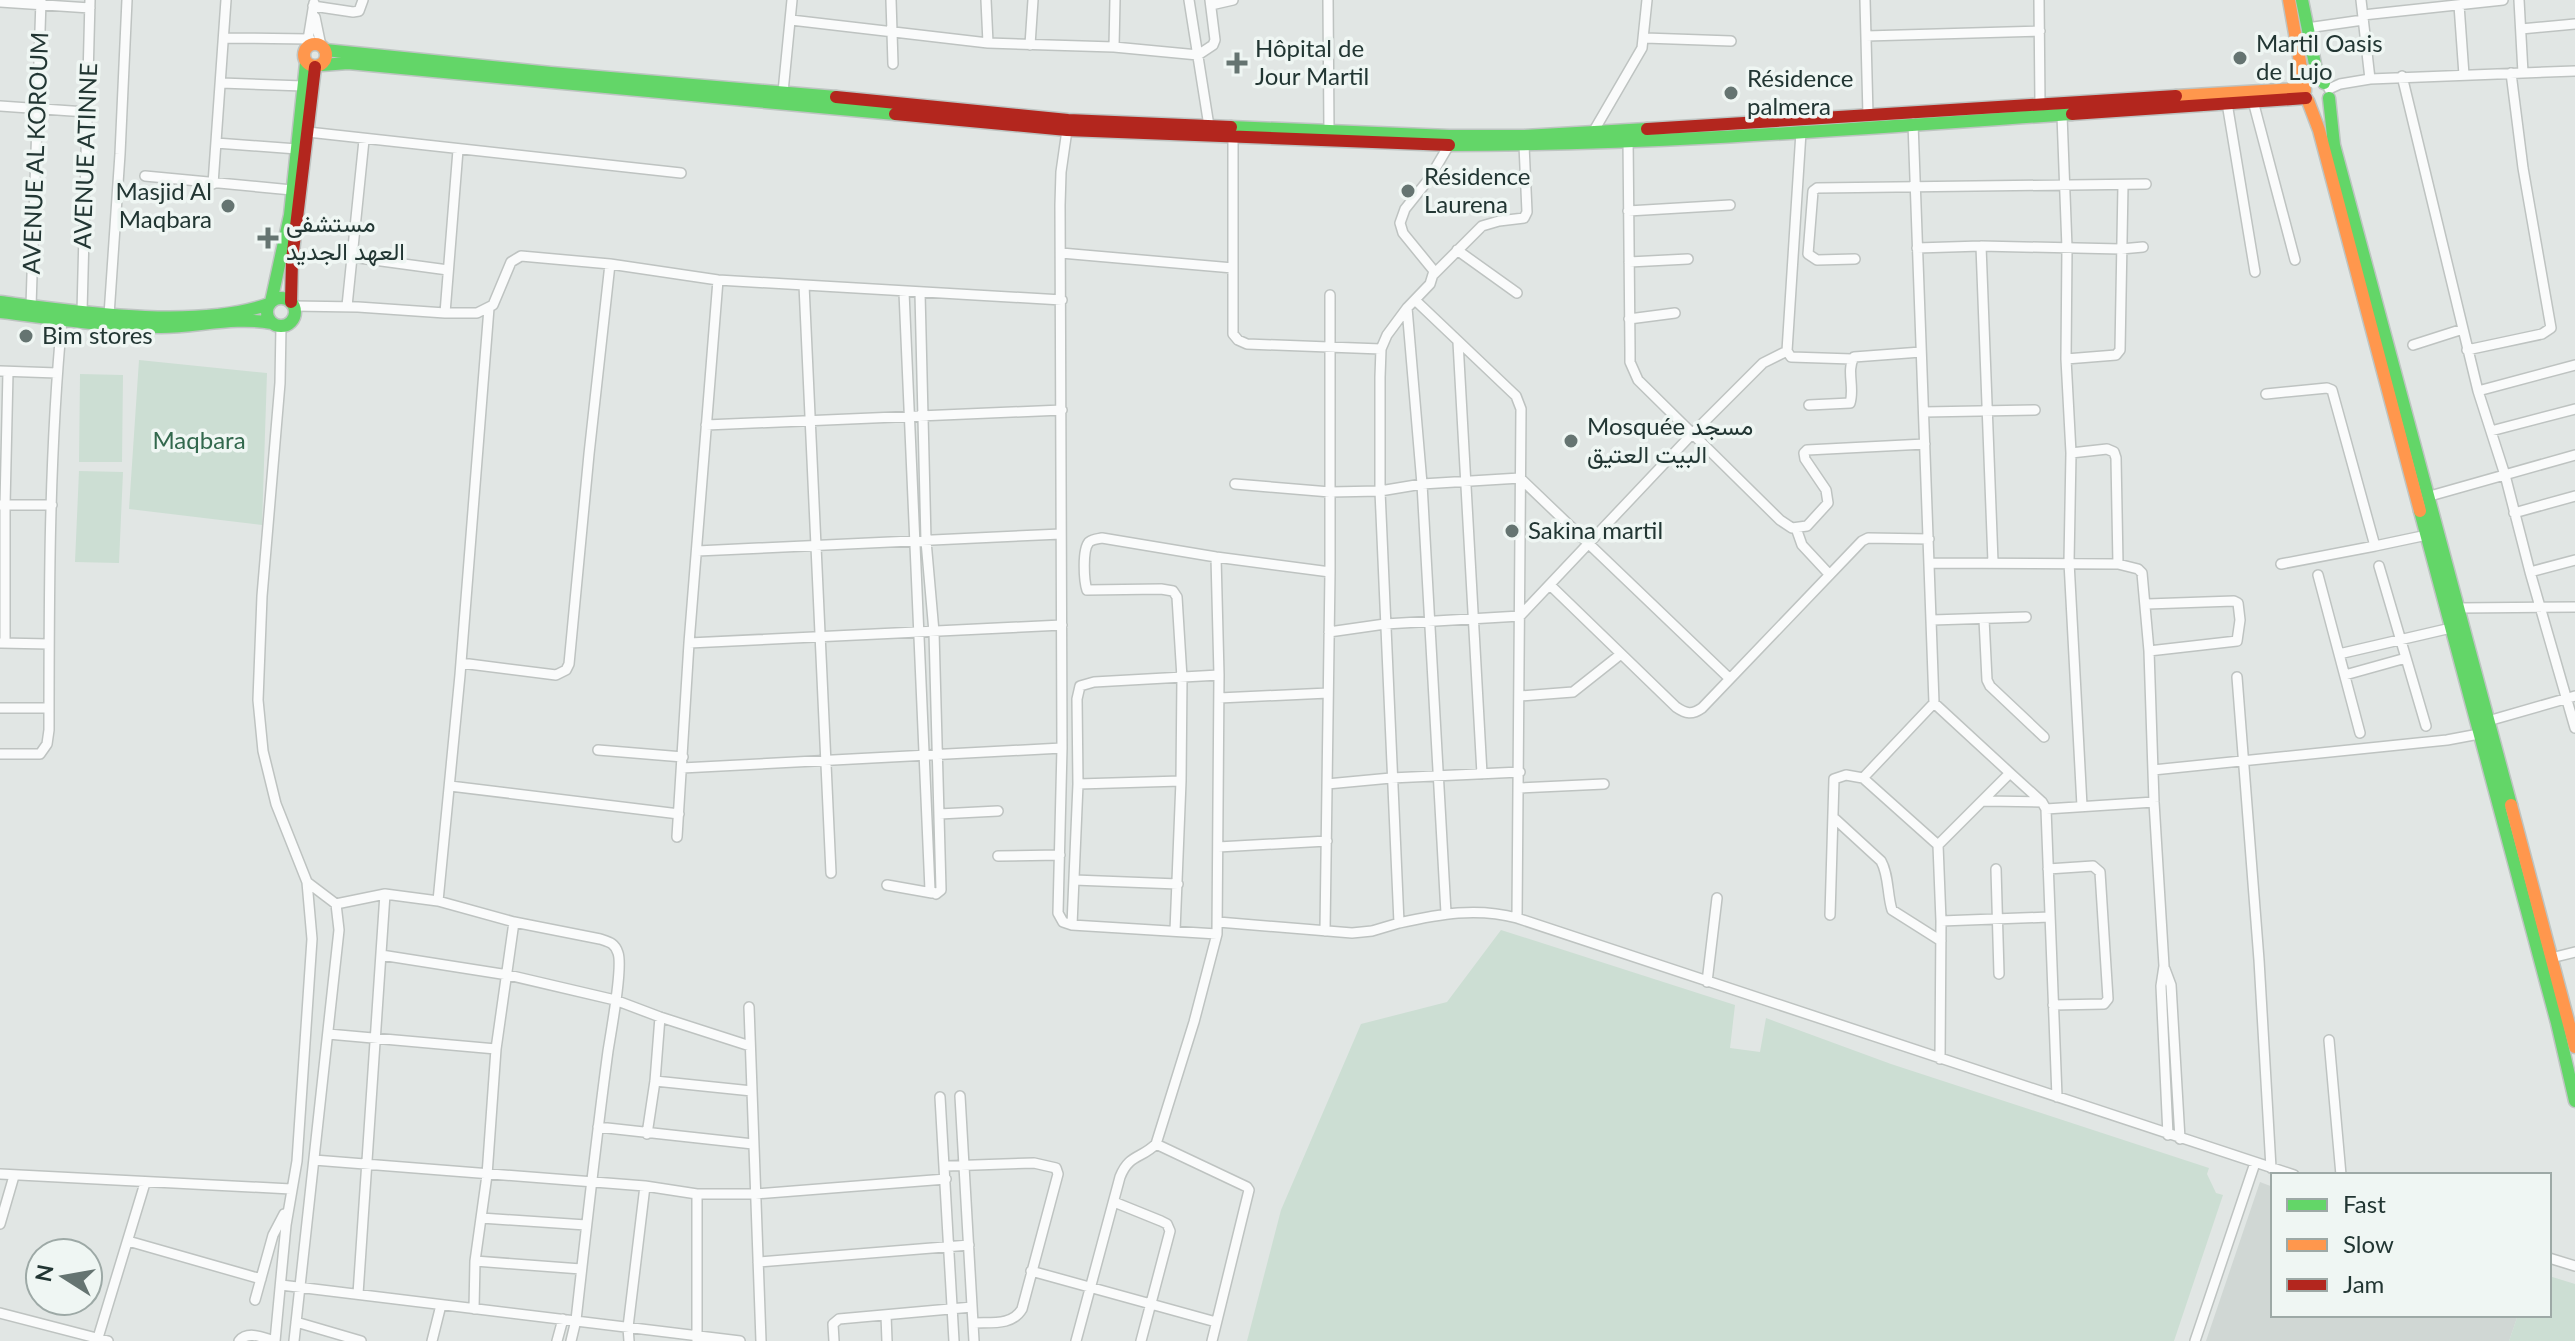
<svg xmlns="http://www.w3.org/2000/svg" width="2575" height="1341" font-family="Lato,Vazirmatn,sans-serif">
  <style>
    .built { fill: #d0d7d4 }
    .green { fill: #ccded3 }
    .lines { fill: none; stroke-linecap: round; stroke-linejoin: round }
    .street-casing { stroke: #bec3c1; stroke-width: 12 }
    .fast-casing { stroke: #bec4c2; stroke-width: 15 }
    .slow-casing { stroke: #bec4c2; stroke-width: 15 }
    .jam-casing { stroke: #bec4c2; stroke-width: 15 }
    .street { stroke: #fafbfb; stroke-width: 9 }
    .fast { stroke: #63d668; stroke-width: 12 }
    .slow { stroke: #ff974d; stroke-width: 12 }
    .jam { stroke: #b3261e; stroke-width: 12 }
    .poi-dot { fill: #657471; stroke: #eff6f3; stroke-width: 3 }
    .labels { text-anchor: middle; stroke-width: 7; stroke-linejoin: round; paint-order: stroke }
    .poi-label { font-size: 24px; fill: #223633; stroke: #eff6f3; text-anchor: start }
    .street-label { font-size: 24px; fill: #223633; stroke: #eff6f3 }
    .park-label { font-size: 24px; fill: #32684d; stroke: #eff6f3 }
  </style>
  <rect width="100%" height="100%" fill="#e1e6e4"/>
  <path class="built" d="M2260,1182l13,5v128h245l-9,26h-303z"/>
  <path class="green" d="M139,360l128,13 -5,152 -133,-16z
    M80,374l43,1 -1,87h-43z
    M79,471l44,1 -4,91 -44,-1z
    M1501,930l234,75 -5,43 30,4 6,-34 125,46 318,104 -2,6 9,19 7,2 -49,146h-927l34,-131 80,-186 86,-22z
    M2549,1276l26,8v57h-66l9,-26h31z"/>
  <g class="lines">
    <g class="street-casing">
      <path id="street" d="M891,0l2,64
        M986,0l2,43
        M1189,0l20,126
        M1328,0l1,131
        M1865,0l3,115
        M2039,0l1,104
        M2361,0l9,79
        M2519,0l4,73
        M0,2l90,6
        M1211,5l22,-5
        M2459,5l5,70
        M313,6l40,6 6,-1 4,-11
        M2363,15l140,-15
        M315,17l6,29
        M791,20l197,23 126,4 84,8 15,-10 2,-5 -5,-40
        M2307,28l56,-8
        M2521,29l54,-5
        M1866,36l174,-5
        M224,38l86,1
        M1645,38l86,3
        M1030,45l3,-45
        M307,46l7,-43
        M1114,47l1,-47
        M2402,76l76,315 27,84 25,97 45,156
        M221,83l82,3
        M2329,89l11,-5 30,-5 205,-8
        M783,92l9,-92
        M2253,101l42,159
        M2227,103l28,169
        M0,106l86,6
        M2062,115l5,133 -1,111 5,94 -2,109 13,244
        M1913,123l21,580
        M1067,130l-6,42 -1,33 2,543 -4,165 5,9 9,3 145,9
        M308,132l373,41
        M1801,132l-14,219 4,6 61,2
        M1592,134l50,-86 5,-48
        M1233,137v197l5,6 9,4 134,5
        M1628,138l2,212v12l8,18 142,140 12,8 15,-2 21,-23 -2,-13 -21,-31 -1,-6 3,-3 118,-6
        M216,143l81,6
        M145,176l147,14
        M213,184l13,-184
        M1628,211l102,-6
        M1981,246l12,316
        M1917,248l64,-2 140,3 22,-2
        M1457,250l60,43
        M1061,253l172,15
        M352,257l96,13
        M1855,259l-38,1 -9,-6 5,-63 4,-3 329,-4
        M1629,262l59,-3
        M1433,275l49,-49 17,-5 25,-3 3,-6 -3,-67
        M804,285l27,588
        M904,292c7,200 18,399 26,598l6,4 5,-4 -7,-258 -8,-91 -6,-248
        M1415,300l101,96 5,13 -4,509
        M31,306l10,-306
        M293,306l65,1 87,6h32l16,-8 18,-43 10,-6 89,8 108,16 344,20
        M347,306l17,-166
        M82,312l8,-312
        M445,313l13,-163
        M109,315l11,-161 7,-154
        M1629,319l46,-6
        M1458,342l24,432
        M2413,345l50,-16
        M2467,350l75,-16 9,-6 -28,-160 -12,-95
        M2066,359l50,-4 4,-5 3,-165
        M0,371l57,2
        M2478,391l97,-26
        M2266,394l61,-6 5,2 43,156 52,-11
        M1809,405l41,-2c5,-15 -4,-32 4,-46l67,-5
        M1924,412l111,-2
        M706,425l356,-15
        M2491,431l84,-22
        M2071,453l36,-4 7,3 2,6 2,106
        M1235,484l95,8 50,-1 42,-7 98,-6 209,200
        M2430,496l145,-41
        M0,505h52
        M2514,513l61,-17
        M1796,528l6,17 27,29
        M697,551l364,-17
        M1930,563l188,1 20,5 4,4 7,78 5,151 10,164 -3,20 7,149
        M2281,564l94,-18
        M2379,566l47,160
        M2530,572l45,-12
        M2318,575l42,158
        M1550,585l126,122c10,7 16,8 26,1l160,-167 6,-3 61,1
        M2147,604l87,-3 4,2 2,17 -3,21 -88,10
        M2459,608l116,-1
        M1984,619l3,61 3,6 54,51
        M1932,620l94,-3
        M1329,632l56,-8 135,-8 173,-183 70,-70 24,-12
        M1,643l48,1
        M5,643v-138l3,-133
        M689,643l373,-18
        M2339,654l112,-26
        M461,663l95,12 10,-5 3,-6 20,-210 21,-190
        M2345,675l61,-17
        M2237,677l22,283 12,208
        M1520,696l53,-4 48,-38
        M1219,698l109,-5
        M0,708h49
        M2488,721l87,-25
        M598,750l85,7
        M0,754h40l7,-10 2,-14c0,-137 0,-275 13,-411
        M682,768l380,-20
        M2153,770l294,-30 32,-6
        M2010,773l32,29 4,7 108,-7
        M1863,778l71,-75 76,70 -72,72
        M1078,784l103,-3
        M1327,784l64,-6 129,-6
        M450,786l229,28
        M1519,788l85,-4
        M1984,801l58,1
        M2046,809l11,288
        M939,814l59,-3
        M1833,817l48,44c8,14 6,33 11,49l49,31
        M677,837l12,-194 29,-363
        M1218,847l109,-6
        M998,856l62,-1
        M1996,869l3,105
        M2048,869l45,-3 7,6 8,127 -4,5 -51,1
        M1074,880l104,4
        M887,885l45,8
        M438,901l22,-226 29,-367
        M336,904l49,-10 53,7 76,21 86,17c9,3 15,4 18,14 5,14 -7,79 -10,98 -12,89 -22,179 -32,269l-5,21
        M1446,913l-24,-429 -15,-176 23,-24 4,-13 -31,-38 -3,-10 5,-14 24,-30 20,-34
        M1830,915l4,-136 12,-4 17,3 75,67 3,76 -1,138
        M1941,921l108,-4
        M1218,922l134,11 20,-2 27,-8 -19,-432v-114l1,-28 6,-14 20,-27
        M1399,923c41,-9 77,-16 118,-5l777,257
        M1072,925l6,-141 -1,-85 3,-13 14,-4 125,-7
        M1175,931l6,-150 1,-103 -5,-81 -4,-6 -12,-2 -74,1c-3,-9 -5,-40 2,-48 4,-3 8,-3 13,-4l114,19 114,15
        M1325,931l5,-359v-277
        M381,955l127,20 107,25 45,17 90,29
        M2551,958l24,-6
        M2165,969l6,16 9,154
        M1707,982l10,-84
        M749,1007l12,334
        M328,1034l168,15
        M2329,1040l12,135
        M655,1081l97,10
        M960,1096l14,245
        M940,1097l14,244
        M598,1127l155,17
        M647,1134l8,-53 5,-64
        M1156,1144l91,43 2,3 -37,151
        M314,1160l331,26 52,8h58l191,-15
        M946,1166l88,-3 22,5 2,6 -36,135c-10,17 -31,13 -49,14
        M0,1174l291,15
        M1114,1202l47,19 6,3 3,7 -29,110
        M481,1218l105,7
        M0,1224l14,-48
        M128,1241l133,38
        M2549,1258l26,8
        M475,1261l106,8
        M758,1262l211,-17
        M1031,1271l185,51
        M281,1285l459,56
        M358,1294l27,-400
        M255,1300l18,-65 11,-21
        M474,1309l1,-48 12,-86 9,-126 18,-127
        M0,1313l108,28
        M886,1315l1,26
        M296,1322l65,19
        M97,1341l48,-158
        M239,1341c9,-11 25,-3 36,0
        M275,1341l11,-116 11,-64 15,-222 -5,-57 -31,-78 -13,-53 -5,-51 4,-104 18,-213 1,-57
        M294,1341l45,-411 -3,-26 -29,-22
        M432,1341l9,-36
        M557,1341l6,-22
        M629,1341l-1,-14 17,-141
        M697,1341v-147
        M834,1341l-1,-17 6,-5 133,-12
        M1076,1341l44,-164c9,-23 21,-18 36,-33l38,-122 23,-88 2,-259 -3,-118
        M2195,1341l60,-178"/>
    </g>
    <g class="fast-casing">
      <path id="fast" d="M2302,0l14,69 8,14
        M325,50l226,23 285,24
        M322,65l26,-2 547,51
        M2329,98l5,47 177,660
        M1231,127l218,9h75l123,-7
        M1449,145c208,0 416,-17 623,-31
        M267 312a14 14 0 1 1 28 0a14 14 0 1 1-28 0Z
        M0,302c77,10 196,28 269,2
        M271,302l19,-87 16,-152
        M0,312c53,6 107,15 161,15 37,0 73,-11 111,-4
        M2420,511l137,512 18,78"/>
    </g>
    <g class="slow-casing">
      <path id="slow" d="M2289,0l16,90
        M304 55a11 11 0 1 1 22 0a11 11 0 1 1-22 0Z
        M2176,96l120,-7 9,2
        M2308,101l11,29 101,381
        M2511,805l64,242"/>
    </g>
    <g class="jam-casing">
      <path id="jam" d="M836,97l232,23 163,7
        M895,114l172,16 382,15
        M2072,114l234,-16
        M1647,129l529,-33
        M291,302l1,-42 23,-193"/>
    </g>
    <use href="#street" class="street"/>
    <use href="#fast" class="fast"/>
    <use href="#slow" class="slow"/>
    <use href="#jam" class="jam"/>
  </g>
  <g class="poi-dot">
    <circle cx="2240" cy="58" r="8"/>
    <path d="M1233 51h8v8h8v8h-8v8h-8v-8h-8v-8h8z"/>
    <circle cx="1731" cy="93" r="8"/>
    <circle cx="1408" cy="191" r="8"/>
    <circle cx="228" cy="206" r="8"/>
    <path d="M264 226h8v8h8v8h-8v8h-8v-8h-8v-8h8z"/>
    <circle cx="26" cy="336" r="8"/>
    <circle cx="1571" cy="441" r="8"/>
    <circle cx="1512" cy="531" r="8"/>
  </g>
  <g class="labels">
    <g class="poi-label">
      <text x="2256" y="52">Martil Oasis<tspan x="2256" dy="28">de Lujo</tspan></text>
      <text x="1255" y="57">Hôpital de<tspan x="1255" dy="28">Jour Martil</tspan></text>
      <text x="1747" y="87">Résidence<tspan x="1747" dy="28">palmera</tspan></text>
      <text x="1424" y="185">Résidence<tspan x="1424" dy="28">Laurena</tspan></text>
      <text x="212" y="200" text-anchor="end">Masjid Al<tspan x="212" dy="28">Maqbara</tspan></text>
      <text x="286" y="232">مستشفى<tspan x="286" dy="28">العهد الجديد</tspan></text>
      <text x="42" y="344">Bim stores</text>
      <text x="1587" y="435">Mosquée مسجد<tspan x="1587" dy="28">البيت العتيق</tspan></text>
      <text x="1528" y="539">Sakina martil</text>
    </g>
    <g class="street-label">
      <text transform="translate(36 153) rotate(-88)" y="8">AVENUE AL KOROUM</text>
      <text transform="translate(86 156) rotate(-88)" y="8">AVENUE ATINNE</text>
    </g>
    <g class="park-label">
      <text x="199" y="449">Maqbara</text>
    </g>
  </g>
  <rect x="2271" y="1173" width="280" height="144" fill="#eff6f3" stroke="#9da9a6" stroke-width="2"/>
  <rect x="2287" y="1199" width="40" height="12" fill="#63d668" stroke="#9da9a6" stroke-width="2"/>
  <text x="2343" y="1213" font-size="24" fill="#223633">Fast</text>
  <rect x="2287" y="1239" width="40" height="12" fill="#ff974d" stroke="#9da9a6" stroke-width="2"/>
  <text x="2343" y="1253" font-size="24" fill="#223633">Slow</text>
  <rect x="2287" y="1279" width="40" height="12" fill="#b3261e" stroke="#9da9a6" stroke-width="2"/>
  <text x="2343" y="1293" font-size="24" fill="#223633">Jam</text>
  <g transform="translate(64 1277) rotate(281)"><circle r="38" fill="#eff6f3" stroke="#9da9a6" stroke-width="2"/>
  <path d="M0-6L14 30L0 20L-14 30Z" fill="#657471"/>
  <text y="-12" font-size="22" font-weight="bold" text-anchor="middle" fill="#223633">N</text>
  </g>
</svg>
